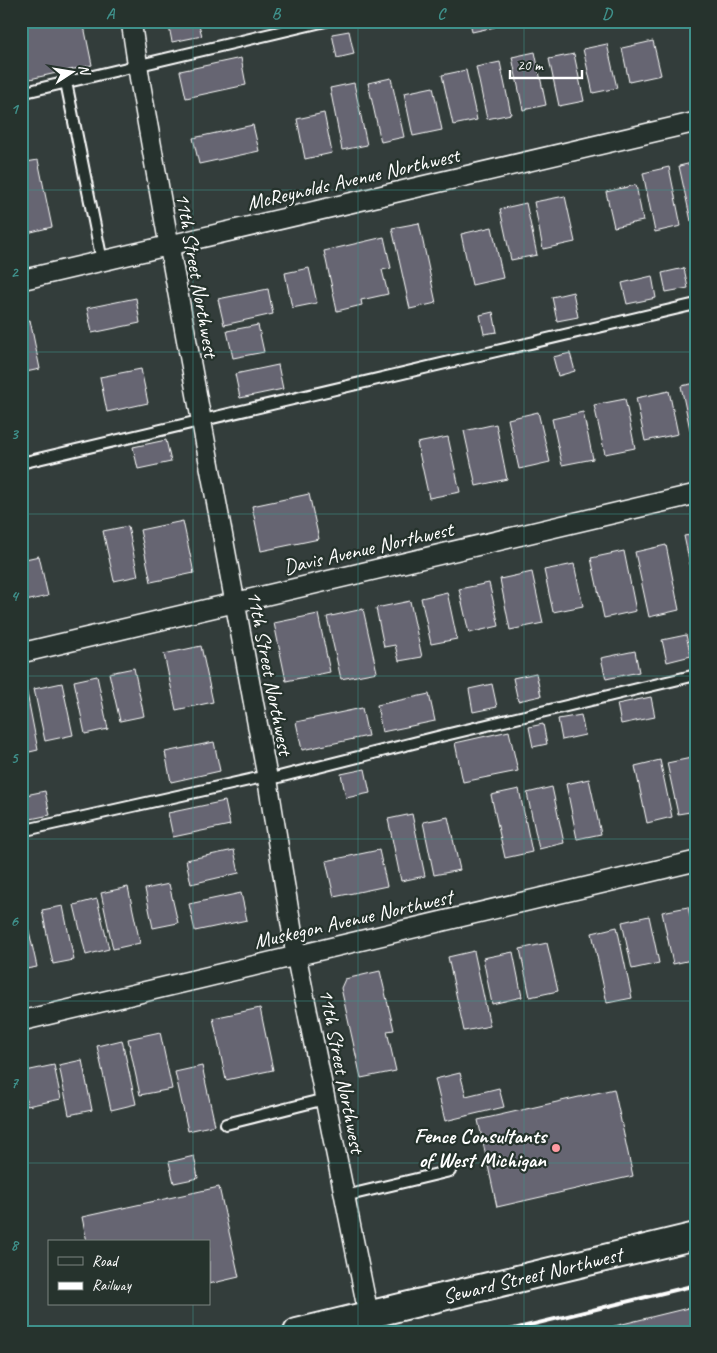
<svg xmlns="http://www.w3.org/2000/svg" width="717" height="1353" font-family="Caveat,sans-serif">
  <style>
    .building { fill: #666572; stroke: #fff }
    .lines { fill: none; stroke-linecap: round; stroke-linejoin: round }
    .lane-casing { stroke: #fff; stroke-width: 14 }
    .street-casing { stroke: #fff; stroke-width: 22 }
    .secondary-casing { stroke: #fff; stroke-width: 30 }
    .lane { stroke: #26332d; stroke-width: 10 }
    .street { stroke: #26332d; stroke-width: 19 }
    .secondary { stroke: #26332d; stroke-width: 26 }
    .rail { stroke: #fff; stroke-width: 4 }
    .grid { fill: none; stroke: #3f918b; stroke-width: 1; stroke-opacity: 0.55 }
    .poi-dot { fill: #ff9aa2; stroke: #26332d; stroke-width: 2 }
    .labels { text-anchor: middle; stroke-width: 4.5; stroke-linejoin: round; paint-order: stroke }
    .street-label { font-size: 21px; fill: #fff; stroke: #26332d }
    .poi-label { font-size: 21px; font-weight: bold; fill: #fff; stroke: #26332d; text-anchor: end }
    .neatline { fill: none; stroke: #3f918b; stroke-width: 2 }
    .grid-label { font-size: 16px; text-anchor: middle; font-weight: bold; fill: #3f918b }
  </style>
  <rect width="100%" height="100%" fill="#333d3b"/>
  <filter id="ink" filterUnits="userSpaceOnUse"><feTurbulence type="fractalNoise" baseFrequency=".02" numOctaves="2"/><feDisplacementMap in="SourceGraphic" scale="10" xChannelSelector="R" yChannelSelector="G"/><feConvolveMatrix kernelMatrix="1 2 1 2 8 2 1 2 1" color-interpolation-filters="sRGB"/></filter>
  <g filter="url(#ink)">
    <path class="building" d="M21,21h62l9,44 -71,16z
      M168,21h30l4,15 -30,6z
      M470,21h23l2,6 -23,5z
      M349,31l5,23 -17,4 -5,-24z
      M653,41l8,34 -32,7 -7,-34z
      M607,44l10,44 -24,5 -10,-44z
      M535,52l11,53 -23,5 -11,-53z
      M574,54l10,47 -25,5 -10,-47z
      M241,58l5,27 -60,13 -6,-27z
      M500,62l11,52 -24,5 -11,-52z
      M466,70l11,50 -24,5 -11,-50z
      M391,78l13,59 -23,5 -13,-59z
      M354,83l13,62 -25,5 -12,-62z
      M433,87l9,43 -29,6 -9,-43z
      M324,113l8,40 -27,6 -8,-40z
      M253,125l6,26 -60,13 -6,-26z
      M38,160l14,67 -25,6 -6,-26v-44z
      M696,162v58l-5,1 -12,-55z
      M669,167l12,59 -26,6 -12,-59z
      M636,185l7,36 -29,6 -8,-35z
      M565,196l10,46 -32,7 -9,-47z
      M526,203l11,52 -26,5 -11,-51z
      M419,223l17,80 -26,6 -18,-81z
      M492,227l11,51 -31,7 -11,-51z
      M384,237l7,31 -9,2 6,24 -27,6 1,5 -25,6 -13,-60z
      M309,268l8,35 -25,5 -7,-35z
      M684,268l4,20 -22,4 -4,-19z
      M652,276l4,22 -29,6 -5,-21z
      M268,289l5,25 -49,11 -6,-26z
      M573,292l5,25 -21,4 -5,-24z
      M136,298l4,25 -48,10 -5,-25z
      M493,312l4,20 -13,2 -4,-19z
      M30,320l10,49 -19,4v-51z
      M258,325l6,27 -31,6 -6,-27z
      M570,353l5,18 -17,5 -5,-19z
      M278,365l5,24 -43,9 -5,-24z
      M141,369l7,34 -41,9 -7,-35z
      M696,383v60l-3,1 -12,-58z
      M669,391l9,43 -33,7 -9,-43z
      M625,399l10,49 -30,6 -11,-49z
      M538,412l12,50 -31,7 -11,-50z
      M583,412l10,47 -31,6 -10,-46z
      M496,424l11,55 -31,7 -12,-55z
      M448,437l12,55 -31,6 -12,-55z
      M166,440l5,22 -33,7 -5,-22z
      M309,494l10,45 -58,12 -9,-45z
      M183,521l11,52 -43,9 -11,-52z
      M128,526l10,50 -24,5 -11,-50z
      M696,534v49h-2l-10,-47z
      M666,545l13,65 -30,7 -14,-65z
      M624,551l12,60 -32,7 -13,-60z
      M39,556l9,40 -27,6v-42z
      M574,564l9,42 -30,6 -9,-42z
      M532,572l11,51 -33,7 -10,-51z
      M489,583l10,43 -30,7 -10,-44z
      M447,592l10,47 -26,5 -10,-46z
      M410,601l12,56 -23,4 -4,-16 -11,2 -8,-39z
      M363,609l14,63 -36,7 -14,-62z
      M318,614l12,58 -44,9 -12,-58z
      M686,635l5,21 -24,6 -5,-22z
      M201,646l12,56 -37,8 -12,-56z
      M635,651l4,21 -33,7 -5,-21z
      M134,668l10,48 -24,5 -11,-48z
      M536,673l5,23 -23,5 -5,-23z
      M97,676l11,53 -23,5 -11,-53z
      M62,683l11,52 -28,6 -11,-52z
      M492,684l5,23 -24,5 -4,-23z
      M26,688l12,62 -17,4v-65z
      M429,694l6,27 -53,11 -5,-27z
      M651,697l4,20 -34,7 -4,-20z
      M362,708l6,28 -66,14 -6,-28z
      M581,715l4,20 -23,5 -4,-21z
      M543,724l4,20 -14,3 -4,-20z
      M509,731l9,40 -55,11 -8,-39z
      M214,742l6,29 -49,11 -6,-30z
      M696,757v54l-18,3 -11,-51z
      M660,760l12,57 -25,6 -12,-57z
      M365,769l5,24 -24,5 -5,-24z
      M589,779l12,55 -24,5 -11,-55z
      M552,787l12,56 -25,6 -12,-56z
      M519,789l13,63 -27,6 -14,-63z
      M45,791l5,24 -29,6v-25z
      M225,801l5,24 -57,12 -5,-24z
      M412,814l13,62 -24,5 -13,-62z
      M448,817l12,53 -26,5 -11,-53z
      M234,850l5,23 -48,11 -5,-24z
      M379,850l8,36 -53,11 -8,-36z
      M169,884l9,39 -25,5 -8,-39z
      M128,887l12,56 -27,6 -12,-56z
      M241,893l6,27 -52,11 -6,-27z
      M97,899l12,50 -23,6 -12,-50z
      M63,906l11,54 -21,4 -11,-54z
      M688,907l8,36v16l-23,5 -11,-52z
      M649,916l10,47 -27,6 -10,-47z
      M27,922l10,45 -16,3v-47z
      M617,927l15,71 -25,5 -15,-70z
      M547,943l11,48 -28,6 -10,-48z
      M474,951l16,75 -26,5 -16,-74z
      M513,952l9,45 -30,7 -9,-46z
      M380,971l14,59 -7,1 9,40 -35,7 -20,-90 4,-9z
      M260,1008l13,62 -47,10 -13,-62z
      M160,1032l12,57 -32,6 -12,-56z
      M122,1040l14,64 -25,6 -14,-64z
      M82,1060l10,50 -23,5 -10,-50z
      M54,1065l7,34 -34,7 -6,-34z
      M202,1066l13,59 -27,6 -13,-59z
      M460,1073l6,23 33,-8 5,19 -59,14 -10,-42z
      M614,1089l19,87 -136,31 -19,-87z
      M194,1156l4,22 -24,5 -5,-21z
      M219,1187l20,90 -30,7v-42h-122l-5,-25z
      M696,1306v26h-106z"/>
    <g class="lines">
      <g class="lane-casing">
        <path id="lane" d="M66,82l36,179
          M21,93l305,-72
          M21,463l675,-159
          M267,780l174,-44 255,-61
          M21,831l246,-55
          M226,1124l99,-25
          M345,1196l105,-25"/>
      </g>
      <g class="street-casing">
        <path id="street" d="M131,21l9,60 29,164 98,531 29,179 76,377
          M21,280l675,-158
          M21,653l675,-159
          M21,1021l675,-160"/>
      </g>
      <g class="secondary-casing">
        <g id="secondary">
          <path id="s1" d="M297,1332l399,-96"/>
        </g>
      </g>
      <use href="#lane" class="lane"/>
      <use href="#street" class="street"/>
      <use href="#secondary" class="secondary"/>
      <path class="rail" d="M501,1332l195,-47"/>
    </g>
  </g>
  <path class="grid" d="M193,21v1221M358,21v1311M524,21v1311M21,190h675M21,352h675M21,514h675M21,676h675M21,839h675M21,1001h675M21,1163h675M193,1304v28"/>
  <circle class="poi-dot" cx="556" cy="1148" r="5"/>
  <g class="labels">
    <g class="street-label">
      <text transform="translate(353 179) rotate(-13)" y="7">McReynolds Avenue Northwest</text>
      <text transform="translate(197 275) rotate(80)" y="7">11th Street Northwest</text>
      <text transform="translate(368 548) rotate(-13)" y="7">Davis Avenue Northwest</text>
      <text transform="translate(270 673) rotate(79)" y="7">11th Street Northwest</text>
      <text transform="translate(353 919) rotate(-13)" y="7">Muskegon Avenue Northwest</text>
      <text transform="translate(342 1071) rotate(79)" y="7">11th Street Northwest</text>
      <text dy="7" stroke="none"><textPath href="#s1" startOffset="242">Seward Street Northwest</textPath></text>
    </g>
    <g class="poi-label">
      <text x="546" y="1143">Fence Consultants<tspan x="546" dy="24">of West Michigan</tspan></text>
    </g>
  </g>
  <rect width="717" height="1353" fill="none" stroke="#26332d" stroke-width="55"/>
  <rect x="48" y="1240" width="162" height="65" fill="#26332d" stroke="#7d8581"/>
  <rect x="58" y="1257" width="25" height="8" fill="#26332d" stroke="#7d8581"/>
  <text x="92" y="1266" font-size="15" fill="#ffffff">Road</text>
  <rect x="58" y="1282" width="25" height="8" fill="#ffffff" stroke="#7d8581"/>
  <text x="92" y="1290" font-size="15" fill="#ffffff">Railway</text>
  <g transform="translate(72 72) rotate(78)" stroke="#26332d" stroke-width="4" paint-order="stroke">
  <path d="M0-4L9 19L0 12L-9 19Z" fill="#ffffff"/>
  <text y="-8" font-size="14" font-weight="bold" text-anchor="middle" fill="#ffffff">N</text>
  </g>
  <path d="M510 70v8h72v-8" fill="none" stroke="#ffffff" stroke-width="2.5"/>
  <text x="517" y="70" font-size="15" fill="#ffffff" stroke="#26332d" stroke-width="4" paint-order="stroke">20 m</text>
  <rect x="28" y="28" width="662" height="1298" class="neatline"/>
  <g class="grid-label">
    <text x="110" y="19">A</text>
    <text x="276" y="19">B</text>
    <text x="441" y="19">C</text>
    <text x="607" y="19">D</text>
    <text x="14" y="114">1</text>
    <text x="14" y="277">2</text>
    <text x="14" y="439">3</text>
    <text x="14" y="601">4</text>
    <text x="14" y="763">5</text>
    <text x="14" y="926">6</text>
    <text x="14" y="1088">7</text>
    <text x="14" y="1250">8</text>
  </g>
</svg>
